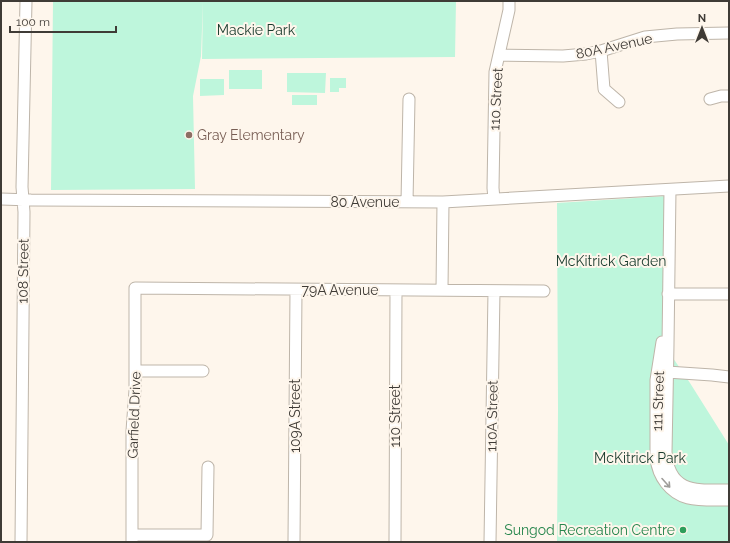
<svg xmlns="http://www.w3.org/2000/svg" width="730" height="543" font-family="Raleway,sans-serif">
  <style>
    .green { fill: #bef6dc }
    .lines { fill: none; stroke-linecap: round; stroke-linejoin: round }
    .minor-casing { stroke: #beb5a9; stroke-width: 13 }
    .minor { stroke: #fff; stroke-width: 11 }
    .oneway { stroke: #9f9d9a }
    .education-dot { fill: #8d6e63; stroke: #fef6ec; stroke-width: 1.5 }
    .leisure-dot { fill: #2e9e5b; stroke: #fef6ec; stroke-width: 1.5 }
    .labels { text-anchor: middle; stroke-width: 4; stroke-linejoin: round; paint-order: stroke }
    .park-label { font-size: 14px; fill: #193b2d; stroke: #fef6ec }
    .street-label { font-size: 14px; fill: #3f3b36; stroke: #fef6ec }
    .education-label { font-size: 14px; fill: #785e54; stroke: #fef6ec; text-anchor: start }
    .leisure-label { font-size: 14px; fill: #27864d; stroke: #fef6ec; text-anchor: end }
  </style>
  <rect width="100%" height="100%" fill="#fef6ec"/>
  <path class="green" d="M53,1h150l-2,55 -8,40 2,93 -144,1z
    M203,1h253l-1,56 -253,2z
    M229,70h33v19h-33z
    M287,73h39l-1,20 -38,-1z
    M330,78h16v10h-7v4h-9z
    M200,79h24v16l-24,1z
    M292,95h25v10h-25z
    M667,196l6,162 17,25 39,62v97h-172l1,-133 -1,-206z"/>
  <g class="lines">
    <g class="minor-casing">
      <path id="minor" d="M601,51l3,38 15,13
        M499,55l64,1 23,-2 15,-3 44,-14 32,-3 52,-1
        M710,99l11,-3h8
        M670,190l-2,155 -2,107c3,42 31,38 63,38
        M1,199l30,1 412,2 286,-16
        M494,199l-1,-11 2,-116 14,-62v-9
        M407,202l2,-103
        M442,290l1,-88
        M668,294h61
        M662,342l-6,38v78c2,19 14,35 32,40 12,3 29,2 41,2
        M135,371h68
        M667,372l45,3 17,2
        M132,535h75l1,-68
        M21,542l3,-330 -2,-25 4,-186
        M132,542v-111l3,-41v-102l409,3
        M294,542l2,-252
        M395,542l1,-252
        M490,542l4,-251"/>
    </g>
    <use href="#minor" class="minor"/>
  </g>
  <defs><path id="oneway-shaft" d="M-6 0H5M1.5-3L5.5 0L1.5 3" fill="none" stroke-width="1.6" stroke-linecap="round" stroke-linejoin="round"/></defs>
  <use class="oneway" href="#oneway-shaft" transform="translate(666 483) rotate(48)"/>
  <circle class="education-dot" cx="189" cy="135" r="4"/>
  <circle class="leisure-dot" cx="683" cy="530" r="4"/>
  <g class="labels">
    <g class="park-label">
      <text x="256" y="35">Mackie Park</text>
      <text x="611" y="266">McKitrick Garden</text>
      <text x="640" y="463">McKitrick Park</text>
    </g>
    <g class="street-label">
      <text transform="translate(614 46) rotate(-12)" y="5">80A Avenue</text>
      <text transform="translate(496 99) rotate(-87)" y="5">110 Street</text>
      <text x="365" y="207">80 Avenue</text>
      <text transform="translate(23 271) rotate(-89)" y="5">108 Street</text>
      <text x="340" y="295">79A Avenue</text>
      <text transform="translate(658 401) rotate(-88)" y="5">111 Street</text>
      <text transform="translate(134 415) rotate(-88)" y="5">Garfield Drive</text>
      <text transform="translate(295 416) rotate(-90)" y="5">109A Street</text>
      <text transform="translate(395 416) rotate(-90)" y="5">110 Street</text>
      <text transform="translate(492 416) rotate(-89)" y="5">110A Street</text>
    </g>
    <g class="education-label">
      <text x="197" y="140">Gray Elementary</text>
    </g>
    <g class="leisure-label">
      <text x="675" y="535">Sungod Recreation Centre</text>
    </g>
  </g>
  <rect width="730" height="543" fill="none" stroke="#3f3b36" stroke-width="4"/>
  <g transform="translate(702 28)" stroke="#fef6ec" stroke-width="3" paint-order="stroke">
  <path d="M0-3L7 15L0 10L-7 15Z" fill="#3f3b36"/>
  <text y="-6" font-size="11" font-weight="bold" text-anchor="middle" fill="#3f3b36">N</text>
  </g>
  <path d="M10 26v6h106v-6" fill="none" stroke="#3f3b36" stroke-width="2"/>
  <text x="16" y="26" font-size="12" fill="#3f3b36" stroke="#fef6ec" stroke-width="3" paint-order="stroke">100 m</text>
</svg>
